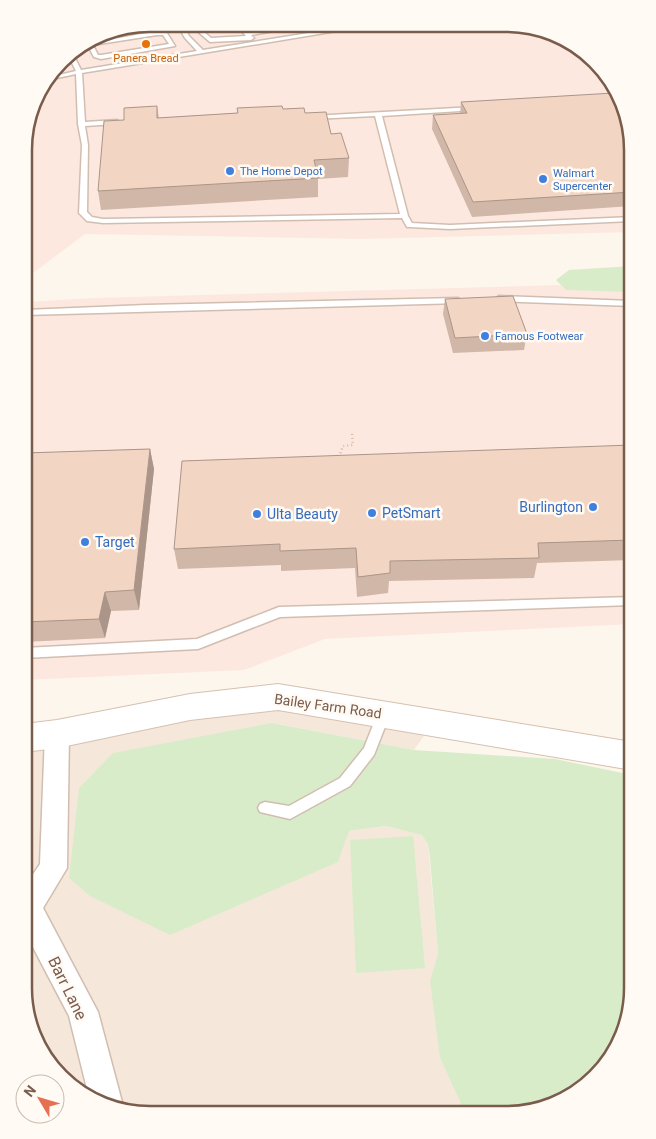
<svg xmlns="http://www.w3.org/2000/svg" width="656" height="1139" font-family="Roboto,sans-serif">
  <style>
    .residential { fill: #f5e8da }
    .commercial { fill: #fde8e0 }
    .green { fill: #d8ecc9 }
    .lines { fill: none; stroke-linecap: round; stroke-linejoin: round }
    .lane-casing { stroke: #d1beb0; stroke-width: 3 }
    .street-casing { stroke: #d1beb0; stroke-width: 3 }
    .secondary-casing { stroke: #d6c0b0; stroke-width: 2 }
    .path { stroke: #d9b8a5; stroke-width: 2.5; stroke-dasharray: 1 3; stroke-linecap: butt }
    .lane { fill: #fff; fill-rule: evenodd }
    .street { fill: #fff; fill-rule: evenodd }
    .secondary { fill: #fff; fill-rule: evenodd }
    .wall { fill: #d1b7a8 }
    .shaded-wall { fill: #aa9588 }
    .building { fill: #f3d5c3; stroke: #aa9588 }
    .food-dot { fill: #e8710a; stroke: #fffaf3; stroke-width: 2 }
    .shop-dot { fill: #3f7fe0; stroke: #fffaf3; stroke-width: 2 }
    .labels { text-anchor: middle; stroke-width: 5; stroke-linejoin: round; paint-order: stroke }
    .far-food-label { font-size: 11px; fill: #c56008; stroke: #fffaf3 }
    .far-shop-label { font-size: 11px; fill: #366cbe; stroke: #fffaf3; text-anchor: start }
    .shop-label { font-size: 14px; fill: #366cbe; stroke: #fffaf3; text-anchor: start }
    .street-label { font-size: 14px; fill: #7a5c4d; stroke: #fffaf3 }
    .near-street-label { font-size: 16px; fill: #7a5c4d; stroke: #fffaf3 }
    .rim { fill: none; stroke: #7a5c4d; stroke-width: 2.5 }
  </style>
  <rect width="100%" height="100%" fill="#fdf6ec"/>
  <path class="residential" d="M278,697l155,26 -19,27 -142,-27 77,108 37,-5 37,9 5,9 10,110 2,104 26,57 -332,-1 -67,-30 -36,-55 -7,-41v-250z"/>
  <path class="commercial" d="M177,24l353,2 59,29 36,55 7,41v81l-270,7 -277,-5 -53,40 -7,1v-141l12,-40 30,-39 33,-20z
    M632,283v341l-307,15 -81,31 -220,10 1,-378 70,-4z"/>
  <path class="green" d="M632,266v26l-66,-2 -10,-10 13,-10z
    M272,723l142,27 141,9 77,16v222l-26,68 -60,43 -41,7h-39l-26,-57 -10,-77 8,-27 -8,-95 -2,-15 -6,-9 -36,-9 -37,5 -11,31 -168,73 -80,-39 -21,-18 10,-90 34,-35z
    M413,836l12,132 -69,5 -6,-133z"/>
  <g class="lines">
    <g class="lane-casing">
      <path id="lane" d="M180,24h7l-3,2 5,10 14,14 156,-25h14l-291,48 3,49 32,-2 3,2 -3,2 -32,2 3,19 -1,67 5,5 11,2 297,-5 -25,-98 -62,3 -2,-1v-2l163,-9 3,2 -1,1 -94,6 26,100 4,7 38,2 182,-8v4l-182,8 -40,-2h-3l-5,-9 -299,5 -16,-2 -8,-8 3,-68 -4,-21 -2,-50 -28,6 2,-3 26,-6 -8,-16 4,-3 9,18 116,-19 -12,-13 -7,-12z
        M201,24h7l-7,5 10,9 35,-2 -11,-12h6l8,8 49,-7h12l-59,10 3,3 -3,2 -41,2 -15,-13z
        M157,31l10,2 8,13 -74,13 -7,-2 -7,-13zM157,35h6l6,9 -68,11h-3l-5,-10z
        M499,296l133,5v5l-136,-5 -1,-2z
        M458,298l4,3 -1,2 -436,12v-5l121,-5z
        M632,597v8l-352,12 -82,32 -174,9v-10l173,-9 82,-32z
        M384,709l5,1 1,4 -16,41 -24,31 -60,33 -30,-7 -2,-4 2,-4 5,-2 24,4 51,-28 24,-30 15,-38z"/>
    </g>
    <g class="street-casing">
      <path id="street" d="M57,723l9,3 3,8 -2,134 -24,40 55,104 24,90 -2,6 -32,-15 -19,-77 -45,-86v-49l3,2 13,-19 5,-130 3,-8z"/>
    </g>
    <g class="secondary-casing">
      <path id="secondary" d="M151,24h10l-2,3 -18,3 -6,-3z
        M278,684l354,58v28l-354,-60 -88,10 -133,28 -33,4v-28l33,-4 133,-26z"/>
    </g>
    <path class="path" d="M339,457l4,-11 10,-1 -1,-12"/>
    <use href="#lane" class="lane"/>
    <use href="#street" class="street"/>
    <use href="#secondary" class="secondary"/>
  </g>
  <path class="wall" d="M461,102l171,49v55l-160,11 -40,-88 1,-14 27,-1z
    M157,106l2,12 79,-5 45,-4 22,4 26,21 18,24 -1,19 -30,2v18l-217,13 -3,-19z
    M445,299l82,35 -3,16 -71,3 -10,-39z
    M632,445v115l-95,3 -3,15 -145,3 -1,12 -31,4 -2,-29 -74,3v-6l-103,4 -4,-20z
    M150,449l4,20 -15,141 -28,1 -6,27 -81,4v-189z"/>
  <path class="shaded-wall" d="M150,449l4,20 -15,141 -5,-20z
    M105,592l6,19 -6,27 -6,-19z"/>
  <path class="building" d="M614,93l11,17 7,41v41l-159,10 -40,-87 34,-2 -6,-11z
    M157,106v12l81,-5 -1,-5 45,-2 1,3 21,-1 1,5 21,-1 5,22 10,-1 8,25 -35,2 4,18 -220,13 6,-70 20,-1v-12z
    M513,296l14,38 -72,4 -10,-39z
    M632,445v95l-94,3 1,15 -149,3v12l-32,4 -2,-29 -76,3v-7l-106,5 8,-88z
    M150,449l-16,141 -29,2 -6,27 -75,3v-169z"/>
  <circle class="food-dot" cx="146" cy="44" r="5"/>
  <g class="shop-dot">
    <circle cx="230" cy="171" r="5"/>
    <circle cx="543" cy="179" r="5"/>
    <circle cx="485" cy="336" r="5"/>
    <circle cx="593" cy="507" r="5"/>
    <circle cx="372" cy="513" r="5"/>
    <circle cx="257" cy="514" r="5"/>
    <circle cx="85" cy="542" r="5"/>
  </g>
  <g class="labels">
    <g class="far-food-label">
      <text x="146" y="62">Panera Bread</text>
    </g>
    <g class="far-shop-label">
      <text x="240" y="175">The Home Depot</text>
      <text x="553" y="177">Walmart<tspan x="553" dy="13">Supercenter</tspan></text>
      <text x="495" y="340">Famous Footwear</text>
    </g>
    <g class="shop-label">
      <text x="583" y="512" text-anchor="end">Burlington</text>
      <text x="382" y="518">PetSmart</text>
      <text x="267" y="519">Ulta Beauty</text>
      <text x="95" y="547">Target</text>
    </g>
    <g class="street-label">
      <text transform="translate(328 706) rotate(8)" y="5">Bailey Farm Road</text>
    </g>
    <g class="near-street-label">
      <text transform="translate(68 988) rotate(64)" y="6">Barr Lane</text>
    </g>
  </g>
  <path d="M0 0H656V1139H0ZM150 32H506A118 118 0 0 1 624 150V988A118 118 0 0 1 506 1106H150A118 118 0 0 1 32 988V150A118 118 0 0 1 150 32Z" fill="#fffaf3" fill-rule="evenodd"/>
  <path class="rim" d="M150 32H506A118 118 0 0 1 624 150V988A118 118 0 0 1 506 1106H150A118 118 0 0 1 32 988V150A118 118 0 0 1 150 32Z"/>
  <g transform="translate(40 1099) rotate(308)"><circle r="24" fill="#fffaf3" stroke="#cabbb1"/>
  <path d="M0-4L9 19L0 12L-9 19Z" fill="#e76f51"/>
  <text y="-8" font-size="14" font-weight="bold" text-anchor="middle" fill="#7a5c4d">N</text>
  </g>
</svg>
